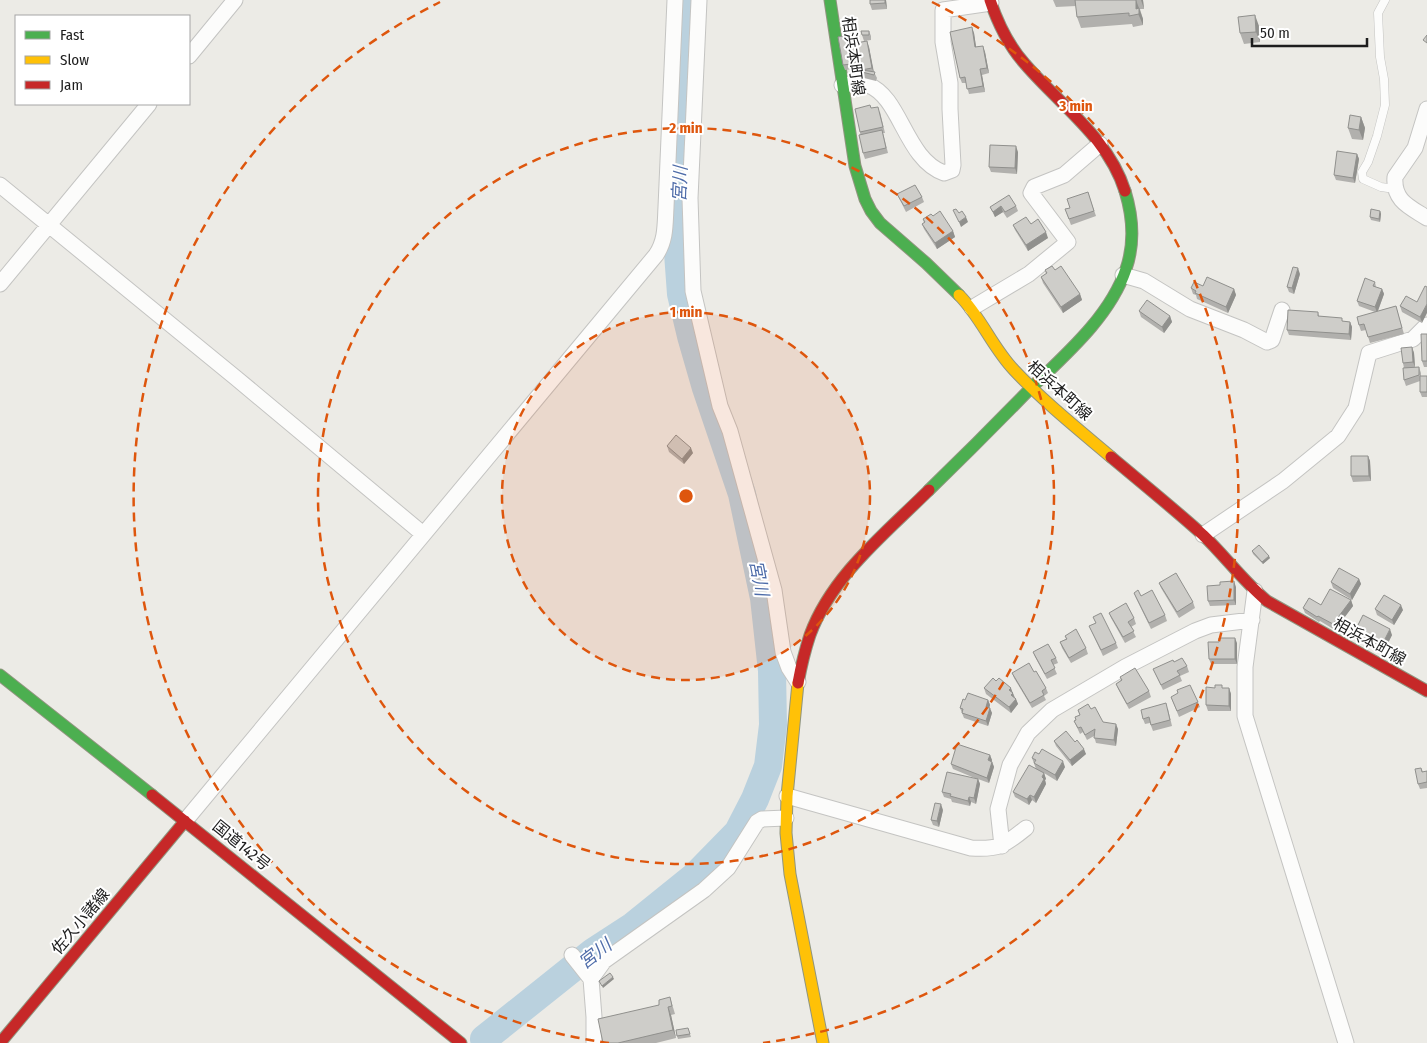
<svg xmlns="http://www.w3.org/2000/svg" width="1427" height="1043" font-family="'Fira Sans Condensed','Noto Sans JP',sans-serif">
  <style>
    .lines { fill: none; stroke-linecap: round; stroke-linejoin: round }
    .river { stroke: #bad1de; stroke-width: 28 }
    .lane-casing { stroke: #c4c4c2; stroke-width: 9 }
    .street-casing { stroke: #c4c4c2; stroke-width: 17 }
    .fast-casing { stroke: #90957f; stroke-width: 13 }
    .slow-casing { stroke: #90957f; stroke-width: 13 }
    .jam-casing { stroke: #90957f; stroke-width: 13 }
    .lane { stroke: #fcfcfb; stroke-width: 8 }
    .street { stroke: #fcfcfb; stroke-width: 15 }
    .fast { stroke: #4caf50; stroke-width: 11 }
    .slow { stroke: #ffc107; stroke-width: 11 }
    .jam { stroke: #c62828; stroke-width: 11 }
    .wall { fill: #b1b0ad }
    .shaded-wall { fill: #90908d }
    .building { fill: #cecdc9; stroke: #90908d }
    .ring { fill: none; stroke: #de560d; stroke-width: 2.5; stroke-dasharray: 9 6 }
    .labels { text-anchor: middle; stroke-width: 4; stroke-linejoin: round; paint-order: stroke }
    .street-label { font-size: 16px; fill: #1d1d1d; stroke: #fff }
    .water-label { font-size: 18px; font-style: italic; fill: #4e6ca9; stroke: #fff }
    .centre { fill: #de560d; stroke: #fff; stroke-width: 2.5 }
    .ring-label { font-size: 15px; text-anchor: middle; font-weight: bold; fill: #de560d; stroke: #fff; stroke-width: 4; stroke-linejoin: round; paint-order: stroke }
  </style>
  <rect width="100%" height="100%" fill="#ecebe6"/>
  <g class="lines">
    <path class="river" d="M484,1039l109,-87 40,-26 62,-50 43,-44 17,-33 13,-33 5,-41 -1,-54 -8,-73 -22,-104 -36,-106 -15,-52 -10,-42 -3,-41 10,-253"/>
    <g class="lane-casing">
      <path id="lane" d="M1385,0l-7,13 2,44 4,22 1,26 -8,31 -9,26 -6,10 1,7 18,8 14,2"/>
    </g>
    <g class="street-casing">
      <path id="street" d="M699,0l-9,198 3,93 27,115 10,25 44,159 9,62 6,16 9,14
        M189,56l46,-56
        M842,85c8,-1 18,-3 26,0 33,12 37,74 76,88l8,-3 1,-5 -3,-56v-26l-7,-41v-32l48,-7
        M1427,109l-12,39 -20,29c-2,24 15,30 32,41
        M0,185l236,193 187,156
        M1123,275l21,6 46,28 54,21 23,12 5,-2 10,-30
        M0,284l149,-180
        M972,308l57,-34 39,-32 -37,-49 3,-6 30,-12 36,-31
        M1203,535l80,-54 55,-45 18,-28 13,-55 44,-14 14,-14
        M1255,591l-10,76v49l101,327
        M787,796l184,52c28,2 34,-3 55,-20
        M185,821l471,-566c10,-15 9,-30 10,-48l9,-207
        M1002,846l-4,-37 12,-44 18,-32 24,-23 73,-43 70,-36 16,-6 41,-5
        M572,955l19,24
        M594,1043v-26l-3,-38 13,-18 100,-71 24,-22 29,-46 5,-3 24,-1"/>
    </g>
    <g class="fast-casing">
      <path id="fast" d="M830,0l25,166 10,33 6,12 9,12 46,40 33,32
        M929,490c34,-33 67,-66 100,-100 35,-34 81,-73 97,-121 9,-26 7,-52 -1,-78
        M0,675l152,120"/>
    </g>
    <g class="slow-casing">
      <path id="slow" d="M959,295c22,22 33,52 55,75 29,31 64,59 97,87
        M798,683l-11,113 -1,37 4,41 33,169"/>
    </g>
    <g class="jam-casing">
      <path id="jam" d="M990,0c8,24 18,45 35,64 35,41 83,73 100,127
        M1111,457c31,26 62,51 92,78 22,21 40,46 64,66l160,90
        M798,683c3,-16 7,-33 12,-48 22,-60 76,-102 119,-145
        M152,795l309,248
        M0,1043l185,-222"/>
    </g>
    <use href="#lane" class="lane"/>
    <use href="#street" class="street"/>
    <use href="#fast" class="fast"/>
    <use href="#slow" class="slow"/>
    <use href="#jam" class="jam"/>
  </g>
  <path class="wall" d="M886,0l1,9 -15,1 -2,-6z
    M1053,0h90l1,9h-4l3,10v6l-10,2 -1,-3 -51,4 -4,-11 -1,-11 -20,1z
    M1259,26l1,16 -16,2 -4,-11z
    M869,31l2,5v4l-7,1 -2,-6z
    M974,33l2,14 9,5 4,21 -7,2 3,17 -16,2 -3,-11h-4l-2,-5z
    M845,40l12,3 12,4 5,25 3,6 -1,3 -12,-3 -2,-6 -1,-7 -8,1v3l-8,1 -2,-5z
    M871,108l9,4 5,21h-2l5,20 -23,6 -2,-6 -3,-21z
    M1361,117l4,11 -2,12 -11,-1 -4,-11z
    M1018,152l-1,22 -26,-2 -2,-5z
    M1357,154l2,5 -4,24 -19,-3 -2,-5z
    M1088,192l8,24 -25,9 -6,-16 5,-1z
    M897,194l25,3 2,5 -18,10z
    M1016,206l2,5 -11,7 -4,-6 -8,5 -5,-10z
    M1380,211l1,3 -1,8 -9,-2 -1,-3z
    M933,216l20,15 2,6 -18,12 -13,-20 -2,-5 2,-1 -1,-4z
    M1031,224l17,14 -20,13 -13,-21 -2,-5z
    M1045,270h10l25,24 2,6 -19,13 -20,-30 -2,-6 5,-3z
    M1300,274l-6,20 -5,-2 -2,-5z
    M1375,282l1,5 6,2 2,5 -6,17 18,-5 8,28 -34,9 -4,-13 -5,1 -2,-6 16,-13 -16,-6 -2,-5z
    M1203,286l31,3 2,6 -8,18 -31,-14 -1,-4 -3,-1 -2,-6z
    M1417,302l5,21 -20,-11 -2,-6z
    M1139,311l31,5 2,6 -8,11 -23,-16z
    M1318,312l1,4 24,5 7,1 2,5 -1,13 -62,-5 -2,-5z
    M1427,334v33h-3l-2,-6z
    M1412,347l2,6 1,14h4l2,6v3h6v21h-5l-2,-5v-11l-14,5 -2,-6v-12l-1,-5z
    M667,446l26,7 -9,11 -15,-12z
    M1368,456l2,5 1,20 -18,1 -2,-6z
    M1252,551l18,7 -7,6 -10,-10z
    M1359,579l2,5 -9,16 -19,-12 -2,-6z
    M1159,583l34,19 2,6 -16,10 -18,-30z
    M1236,587v18l-26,1 -2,-5z
    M1134,593l31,22 2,6 -16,8 -15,-31z
    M1351,600l2,6 -18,24 -15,-9 -1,1 -14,-9 -2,-5z
    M1375,609l28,1 -9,15 -17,-10z
    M1109,613l25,5 2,6 -5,3 5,10 -11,6 -14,-25z
    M1093,617l23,26 2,5 -15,8 -14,-30 7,-3z
    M1356,629l36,6 -7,14 -27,-15z
    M1065,636l21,12 2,6 -17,9 -9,-15 -2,-6 6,-3z
    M1219,642l18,1v21h-26l-2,-5z
    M1033,652l23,6 2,5 -5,2 4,9 -10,5 -12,-22z
    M1174,662l13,4 2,6 -9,4 2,5 -19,9 -10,-21z
    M1034,672l12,16 2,5 -4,3 2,4 -14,8 -18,-30 -2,-5z
    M1120,677l29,14 2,6 -22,12 -11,-20 -2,-5 5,-4z
    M984,688l29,5 5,11 -7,9 -25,-19z
    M1223,688h6l2,6v17h-23l-2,-6z
    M1171,697l27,5 2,5 -21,10z
    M965,700h23l2,5 -1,3 3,5 -4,13 -24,-8 -4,-10z
    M1091,709l12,13 15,7 -2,17 -20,-3 -2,-7 -7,4 -4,-8 -3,2 -6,-13 2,-1 4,-5 -2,-5z
    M1168,709l4,17 -19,5 -3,-8 -5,1 -2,-5z
    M1054,741l21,1 11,12 -14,12 -16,-20z
    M990,755l4,12 -5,16 -11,-4 2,5 -4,20 -5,-2 -1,4 -18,-4 -1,-3 -7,-2 -2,-5 35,-13 -24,-10 -2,-5z
    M1032,758l33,9 -8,14 -13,-8 2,6 -1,1 1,4 -10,19 -4,-3 -3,5 -14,-8 -2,-5 23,-23z
    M1421,768l2,4 4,-1v17l-7,1 -2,-5z
    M943,810l-4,17 -6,-2 -2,-5z
    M670,997l5,17 -4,1 5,23 -20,5h-53z
    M688,1028l3,9 -13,2 -1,-3z"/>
  <path class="shaded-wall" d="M885,0h1l1,9 -2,-6z
    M1136,0l7,19v6l-7,-16z
    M1141,0h2l1,9z
    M1255,15l4,11 1,16 -4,-10z
    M972,27l2,6 3,20 -2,-6z
    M867,41l2,6 5,27 -2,-6z
    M983,46l2,6 4,21 -2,-5z
    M980,69l2,6 3,17 -2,-6z
    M1361,117l4,11 -2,12 -4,-10z
    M1016,146l2,6 -1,22 -2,-6z
    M1357,154l2,5 -4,24 -2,-5z
    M1001,206l2,6 -8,5 -2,-5z
    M1380,211l1,3 -1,8 -1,-3z
    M966,217l2,5 -7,5 -2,-5z
    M953,231l2,6 -18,12 -2,-6z
    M1046,232l2,6 -20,13 -2,-6z
    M1298,268l2,6 -6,20 -2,-6z
    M1234,289l2,6 -8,18 -2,-6z
    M1382,289l2,5 -7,19 -2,-6z
    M1080,294l2,6 -19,13 -2,-6z
    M1427,304v9l-5,10 -2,-6z
    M1170,316l2,6 -8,11 -2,-6z
    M1350,322l2,5 -1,13 -2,-6z
    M1412,347l2,6 1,14 -2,-5z
    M691,448l2,5 -9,11 -2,-5z
    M1368,456l2,5 1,20 -2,-5z
    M1269,556l1,2 -7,6 -1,-2z
    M1359,579l2,5 -9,16 -2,-6z
    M1234,581l2,6v18l-2,-5z
    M1351,600l2,6 -18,24 -2,-6z
    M1401,605l2,5 -9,15 -2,-5z
    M1390,629l2,6 -7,14 -2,-6z
    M1235,638l2,5v21l-2,-5z
    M1011,688l4,11 -2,2 -4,-11z
    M1229,688l2,6v17l-2,-5z
    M1016,699l2,5 -7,9 -2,-6z
    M988,700l2,5 -2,7 -2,-5z
    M990,708l2,5 -4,13 -2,-5z
    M1116,724l2,5 -2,17 -2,-6z
    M1084,749l2,5 -14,12 -2,-6z
    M990,755l2,5 -2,6 -2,-6z
    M1063,761l2,6 -8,14 -2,-6z
    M992,762l2,5 -5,16 -2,-5z
    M1044,773l2,6 -1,1 1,4 -10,19 -2,-6z
    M978,779l2,5 -4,20 -2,-6z
    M1030,795l2,5 -3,5 -2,-6z
    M969,797l2,5 -1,4 -2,-5z
    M941,804l2,6 -4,17 -2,-6z
    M613,977l1,2 -11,9 -1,-2z
    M668,1007l3,8 5,23 -3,-8z"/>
  <path class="building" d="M870,0h15v3l-15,1z
    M1075,0h61v9l3,-1v6l-10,2v-3l-52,4z
    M1255,15l1,17 -16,1 -2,-16z
    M972,27l3,20 8,-1 4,22 -7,1 3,17 -16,3 -2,-12 -5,1 -10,-46z
    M861,31h8v4h-7z
    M1427,35v8l-4,-3z
    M843,36l1,5 12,-2v4l11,-2 5,27 -11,2 -1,-10 -9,1v3l-8,1 -5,-28z
    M862,70l13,2 -1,3 -12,-3z
    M870,105l1,3 7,-1 5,20 -23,5 -5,-23z
    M1350,115l11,2 -2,13 -11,-2z
    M882,130l4,18 -23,5 -4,-18z
    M990,145l26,1 -1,22 -26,-1z
    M1337,151l20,3 -4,24 -19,-3z
    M915,185l7,12 -18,9 -7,-12z
    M1088,192l6,19 -25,8 -4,-10 5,-1 -3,-9z
    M1009,195l7,11 -11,6 -4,-6 -8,6 -3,-5z
    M956,209l3,4 3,-2 4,6 -7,5 -6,-12z
    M1371,209l9,2 -1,8 -9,-2z
    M940,211l13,20 -18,12 -13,-19 3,-2 -2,-3 8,-5 2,2z
    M1026,217l5,7 7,-5 8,13 -20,13 -13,-20z
    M1052,266l3,4 6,-4 19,28 -19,13 -20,-30 6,-4 -2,-3z
    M1293,267l5,1 -6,20 -5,-1z
    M1207,277l27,12 -8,18 -31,-14 1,-2 -5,-3 3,-6 9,4z
    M1365,278l10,4 -2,4 9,3 -7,18 -18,-6z
    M1425,286l2,1v17l-7,13 -20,-11 6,-10 11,6z
    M1147,300l23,16 -8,11 -23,-16z
    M1396,306l6,22 -34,9 -4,-13 -5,1 -2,-8z
    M1288,310l30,2v4l24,2v3l8,1 -1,12 -62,-4z
    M1421,334h6v27h-5z
    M1412,347l1,15 -10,1 -2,-15z
    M1419,367v8l-15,5 -1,-12z
    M1420,376h7v16h-7z
    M676,435l15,13 -9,11 -15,-13z
    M1351,456h17l1,20h-18z
    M1259,545l10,11 -7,6 -10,-11z
    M1339,568l20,11 -9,15 -19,-12z
    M1176,573l17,29 -16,10 -18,-29z
    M1234,581v19l-26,1 -1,-15 13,-1v-3z
    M1330,589l21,11 -18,24 -15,-8 -1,1 -14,-9 6,-10 12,7z
    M1138,590l3,6 11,-6 13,25 -16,8 -15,-30z
    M1384,595l17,10 -9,15 -17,-11z
    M1126,603l8,15 -6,4 6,9 -11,6 -14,-24z
    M1101,613l15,30 -15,7 -12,-24 7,-3 -3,-6z
    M1363,615l27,14 -7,14 -27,-14z
    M1076,629l10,19 -17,10 -9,-16 7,-3 -2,-3z
    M1219,638h16v21h-26l-1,-17h11z
    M1048,644l8,14 -5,2 4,8 -10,6 -12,-22z
    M1182,658l5,8 -10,5 3,4 -19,10 -8,-16 20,-9 1,2z
    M1029,663l5,9 2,-1 10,17 -4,3 2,4 -14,8 -18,-30z
    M1135,668l14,23 -22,13 -11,-20 6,-4 -2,-3z
    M993,678l3,3 3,-3 12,10 -2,2 4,3 -2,2 5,4 -7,8 -25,-19z
    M1190,685l8,17 -21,9 -6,-14 7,-4 -1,-3z
    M1215,685h7v3h7v18l-23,-1v-18l9,1z
    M968,693l20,7 -2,7 4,1 -4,13 -24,-8 1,-4 -3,-1 3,-9 2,1z
    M1166,703l4,17 -19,5 -2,-8 -6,2 -2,-9z
    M1088,704l3,5 4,-2 8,15 13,2 -2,16 -20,-2 1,-9 -10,6 -4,-8 -3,1 -4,-7 2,-1 -1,-3 5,-2 -2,-5z
    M1066,731l9,11 2,-2 7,9 -14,11 -16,-19z
    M957,744l33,11 -2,5 4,2 -5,16 -36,-14z
    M1042,749l21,12 -8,14 -21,-12 2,-3 -4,-2 3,-6 4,2z
    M1029,765l15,8 -2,4 2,2 -10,18 -4,-2 -3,4 -14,-7z
    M1421,768l1,4 5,-1v11l-9,2 -3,-15z
    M947,772l31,7 -4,19 -5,-1 -1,4 -18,-5 1,-2 -9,-2z
    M935,803l6,1 -4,17 -6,-1z
    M610,973l3,4 -11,9 -3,-5z
    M670,997l2,9 -4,1 5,23 -55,13h-15l-5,-24 61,-14v-5z
    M688,1028l2,6 -13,2 -1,-6z"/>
  <circle cx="686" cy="496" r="184" fill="#de560d" fill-opacity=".12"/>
  <g class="ring">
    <circle cx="686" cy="496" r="184"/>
    <circle cx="686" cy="496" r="368"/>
    <path d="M609 1043A552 552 0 0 1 440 2M932 2A552 552 0 0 1 763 1043"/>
  </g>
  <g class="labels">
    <g class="street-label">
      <text transform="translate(854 56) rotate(82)" y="6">相浜本町線</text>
      <text transform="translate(1060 390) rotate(42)" y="6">相浜本町線</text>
      <text transform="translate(1370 641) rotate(29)" y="6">相浜本町線</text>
      <text transform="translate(242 845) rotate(39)" y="6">国道142号</text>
      <text transform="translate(80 921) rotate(-50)" y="6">佐久小諸線</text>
    </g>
    <g class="water-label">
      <text transform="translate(680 184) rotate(-88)" y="6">宮川</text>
      <text transform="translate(759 578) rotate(79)" y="6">宮川</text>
      <text transform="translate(595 954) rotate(-38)" y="6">宮川</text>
    </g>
  </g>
  <circle cx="686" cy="496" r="8" class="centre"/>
  <g class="ring-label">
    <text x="1076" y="111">3 min</text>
    <text x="686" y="133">2 min</text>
    <text x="686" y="317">1 min</text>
  </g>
  <rect x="15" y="15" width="175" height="90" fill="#ffffff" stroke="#a5a5a5"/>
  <rect x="25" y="31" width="25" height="8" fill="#4caf50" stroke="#a5a5a5"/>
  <text x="60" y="40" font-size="15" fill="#1d1d1d">Fast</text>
  <rect x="25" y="56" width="25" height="8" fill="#ffc107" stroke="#a5a5a5"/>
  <text x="60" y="65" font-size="15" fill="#1d1d1d">Slow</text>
  <rect x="25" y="81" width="25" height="8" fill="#c62828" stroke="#a5a5a5"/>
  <text x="60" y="90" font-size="15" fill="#1d1d1d">Jam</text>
  <path d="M1252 38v8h115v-8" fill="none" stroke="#1d1d1d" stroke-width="2.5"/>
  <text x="1260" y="38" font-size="15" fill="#1d1d1d" stroke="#ffffff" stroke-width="4" paint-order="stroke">50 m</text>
</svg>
